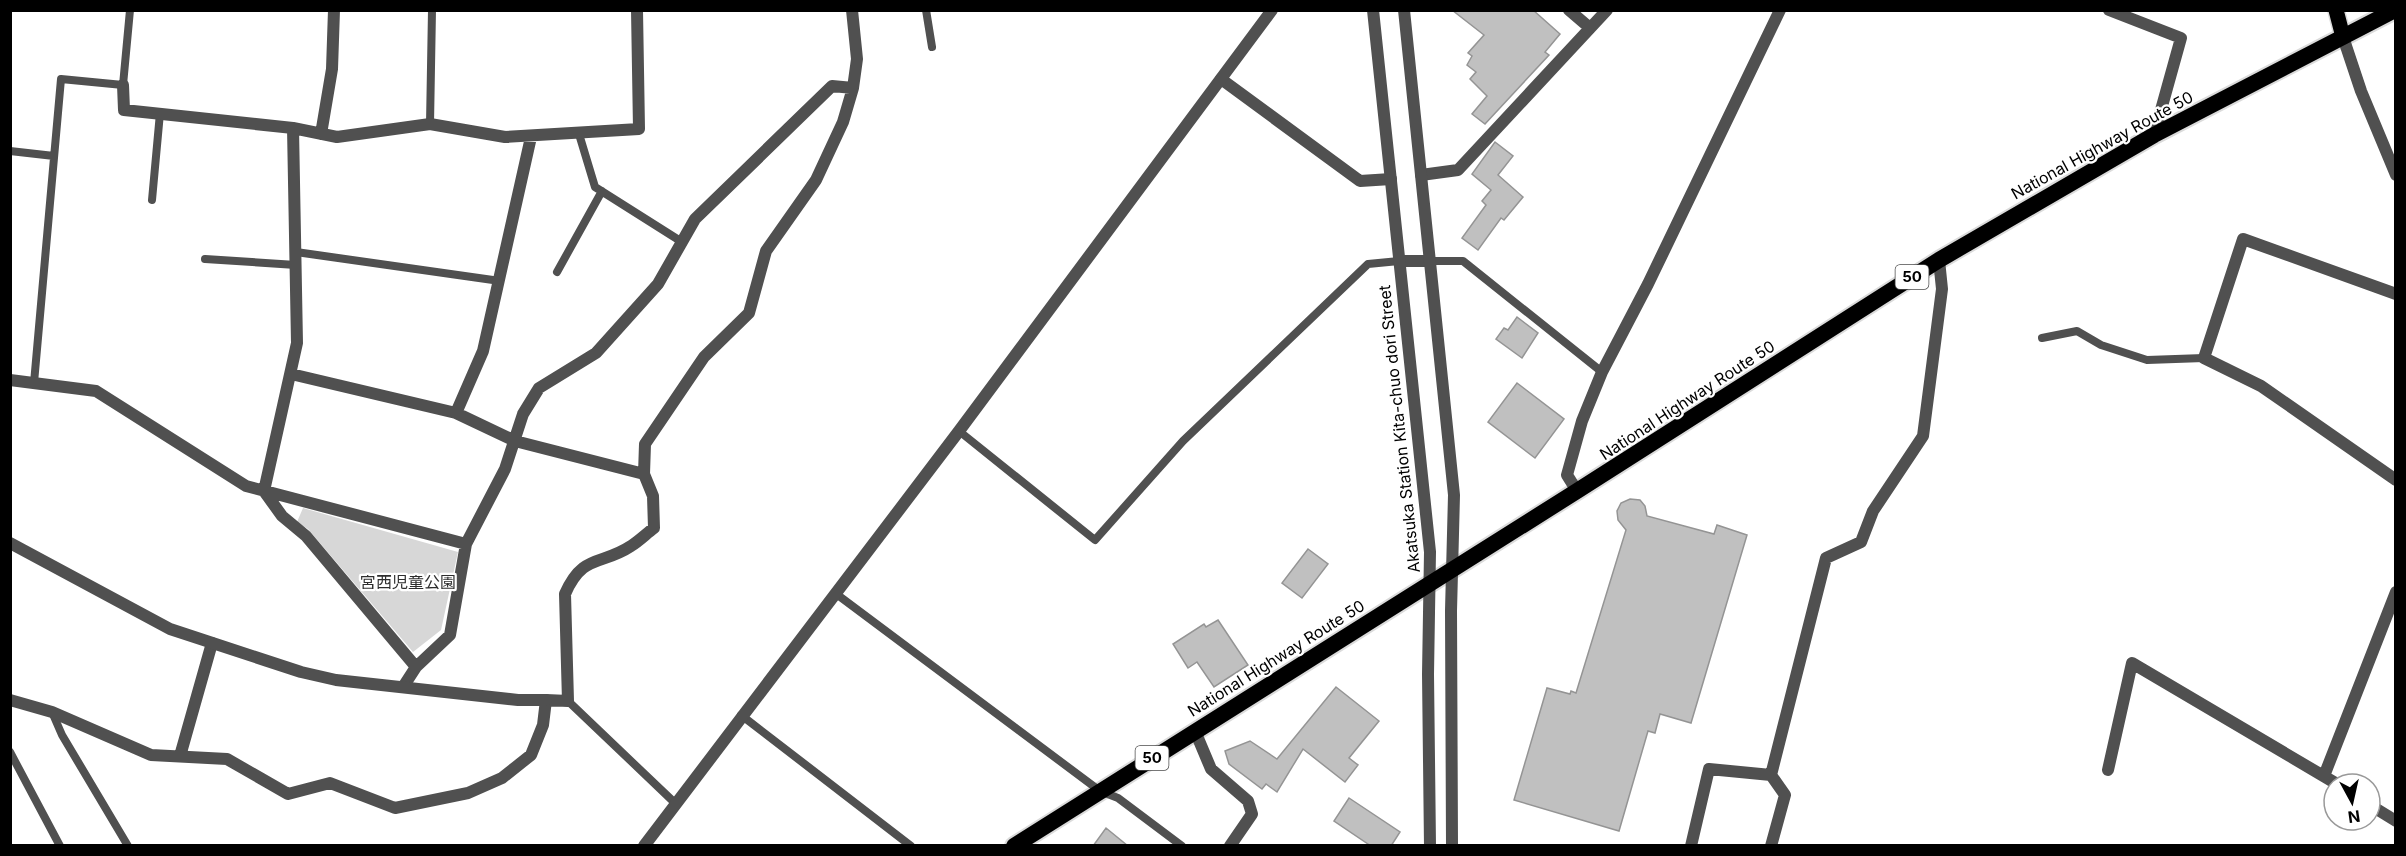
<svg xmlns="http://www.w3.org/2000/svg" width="2406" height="856" font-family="Inter,'Noto Sans JP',sans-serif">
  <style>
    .green { fill: #d7d7d7 }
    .building { fill: #c0c0c0; stroke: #949494; stroke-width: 1.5 }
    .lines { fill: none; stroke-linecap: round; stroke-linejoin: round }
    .primary-casing { stroke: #dbdbdb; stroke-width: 18 }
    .trunk-casing { stroke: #dbdbdb; stroke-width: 20 }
    .service { stroke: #505050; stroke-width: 8 }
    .minor { stroke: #505050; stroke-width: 12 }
    .tertiary { stroke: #505050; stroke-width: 12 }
    .primary { stroke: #000; stroke-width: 15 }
    .trunk { stroke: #000; stroke-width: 16 }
    .labels { text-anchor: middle; stroke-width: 4.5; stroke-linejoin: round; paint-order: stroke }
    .shield { fill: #fff; stroke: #4c4c4c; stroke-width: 1.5 }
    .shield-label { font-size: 15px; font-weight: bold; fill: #000 }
    .street-label { font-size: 16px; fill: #000; stroke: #fff }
    .park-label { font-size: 16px; fill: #2e2e2e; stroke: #fff }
  </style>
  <rect width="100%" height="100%" fill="#fff"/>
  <path class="green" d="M303,508l155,44 -17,78 -28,22 -105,-123 -11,-7z"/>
  <path class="building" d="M1452,10h81l27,24 -15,18 4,3 -64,69 -13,-10 15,-18 -17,-17 6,-7 -9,-7 5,-9 -4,-3 16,-18z
    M1495,142l18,14 -15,19 25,22 -19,23 -3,-2 -23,32 -16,-12 24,-33 -4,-4 9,-11 -19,-16z
    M1517,317l21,16 -16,25 -26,-19 8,-11 4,2z
    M1517,383l47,36 -29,39 -47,-36z
    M1630,499l10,1 5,6 2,10 67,18 3,-9 30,10 -56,188 -31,-9 -5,19 -7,-2 -29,100 -105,-31 33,-112 23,6 1,-3 5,2 50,-163 -8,-10 -1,-9 4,-8z
    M1308,549l20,15 -26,34 -20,-15z
    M1218,620l30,45 -34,22 -17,-25 -9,6 -15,-24 31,-20 2,3z
    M1336,687l43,34 -30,37 9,7 -13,17 -42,-33 -26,43 -11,-8 -4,5 -33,-25 -4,-13 25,-10 27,18z
    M1349,798l51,34 -9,14h-20l-37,-25z
    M1106,828l22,18h-35z"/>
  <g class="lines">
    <g class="primary-casing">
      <path id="primary" d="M2336,10l7,27"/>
    </g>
    <g class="trunk-casing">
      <path id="trunk" d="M1014,846l563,-355 362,-231 215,-125 241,-125"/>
    </g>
    <path class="service" d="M926,10l6,37
      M430,124l2,-114
      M579,134l16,53 87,55
      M10,151l44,5
      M152,200l8,-87
      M296,252l204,29
      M205,259l91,6
      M1429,261h34l139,111
      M557,272l45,-81
      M2042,338l35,-7 24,14 46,15 57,-2
      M34,383l27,-304 62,6 7,-75
      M959,431l136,109 88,-99 185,-177 31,-3
      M835,593l265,198 18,7 64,48
      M568,701l108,103
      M52,712l10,23 66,111
      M741,715l170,131
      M10,752l50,94"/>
    <path class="minor" d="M1569,10l21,18
      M2109,10l72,28 -27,97
      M1221,79l139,102 31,-2
      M123,85l1,25 169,18 44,9 93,-13 75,13 134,-8 -2,-119
      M293,128l4,215 -33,148 18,25 24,20 110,131
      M321,134l11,-65 2,-59
      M1421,175l37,-5 149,-160
      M1399,261h30
      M2396,294l-153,-55 -39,119 57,28 135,94
      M291,374l165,39 59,28 129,33
      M10,380l86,11 150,95 220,58
      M456,413l27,-62 48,-214
      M1577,491l-10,-16 15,-54 20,-49 46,-88 132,-274
      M403,687l13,-20 34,-32 16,-91 39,-75 18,-55 16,-26 57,-35 62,-69 37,-65 137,-133 21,2
      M10,700l42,12 99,43 76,4 61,35 42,-11 65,25 73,-15 34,-15 29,-23 12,-30 3,-25 22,1 -3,-107c18,-41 36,-28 66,-48 8,-5 15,-12 23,-18l-1,-32 -9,-22 1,-30 59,-87 45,-44 17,-62 50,-71 27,-58 10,-34 4,-29 -5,-49
      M1195,731l16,38 37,32 4,13 -22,32
      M180,756l32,-113
      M2108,770l24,-107 205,121
      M1771,775l55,-217 35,-16 12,-31 50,-75 19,-147 -3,-29
      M2324,776l72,-184
      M2370,805l26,16
      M1691,846l18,-77 62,6 14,20 -14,51"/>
    <path class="tertiary" d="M1373,10l57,542 -2,122 2,172
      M1404,10l50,485 -3,116 1,235
      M2343,37l18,54 35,84
      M10,543l160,86 131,43 35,8 182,20h28
      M644,846l315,-415 313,-421"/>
    <use href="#primary" class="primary"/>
    <use href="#trunk" class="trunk"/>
  </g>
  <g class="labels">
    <g class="shield">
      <rect x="1895.5" y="265" width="33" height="24" rx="4.5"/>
      <rect x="1135.5" y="746" width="33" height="24" rx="4.5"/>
    </g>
    <g class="shield-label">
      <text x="1912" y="282">50</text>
      <text x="1152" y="763">50</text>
    </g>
    <g class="street-label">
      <text transform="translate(2102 145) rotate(-29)" y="6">National Highway Route 50</text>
      <text transform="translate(1687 400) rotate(-33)" y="6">National Highway Route 50</text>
      <text transform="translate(1399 429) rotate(-96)" y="6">Akatsuka Station Kita-chuo dori Street</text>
      <text transform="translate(1276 658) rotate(-32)" y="6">National Highway Route 50</text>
    </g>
    <g class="park-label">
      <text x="408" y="588">宮西児童公園</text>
    </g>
  </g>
  <rect width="2406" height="856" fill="none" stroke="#000000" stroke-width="24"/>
  <g transform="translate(2352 802) rotate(172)"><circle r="28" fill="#ffffff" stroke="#999999" stroke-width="1.5"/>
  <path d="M0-4.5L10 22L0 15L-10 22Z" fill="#000000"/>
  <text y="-9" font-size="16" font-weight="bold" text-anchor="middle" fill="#000000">N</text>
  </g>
</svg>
